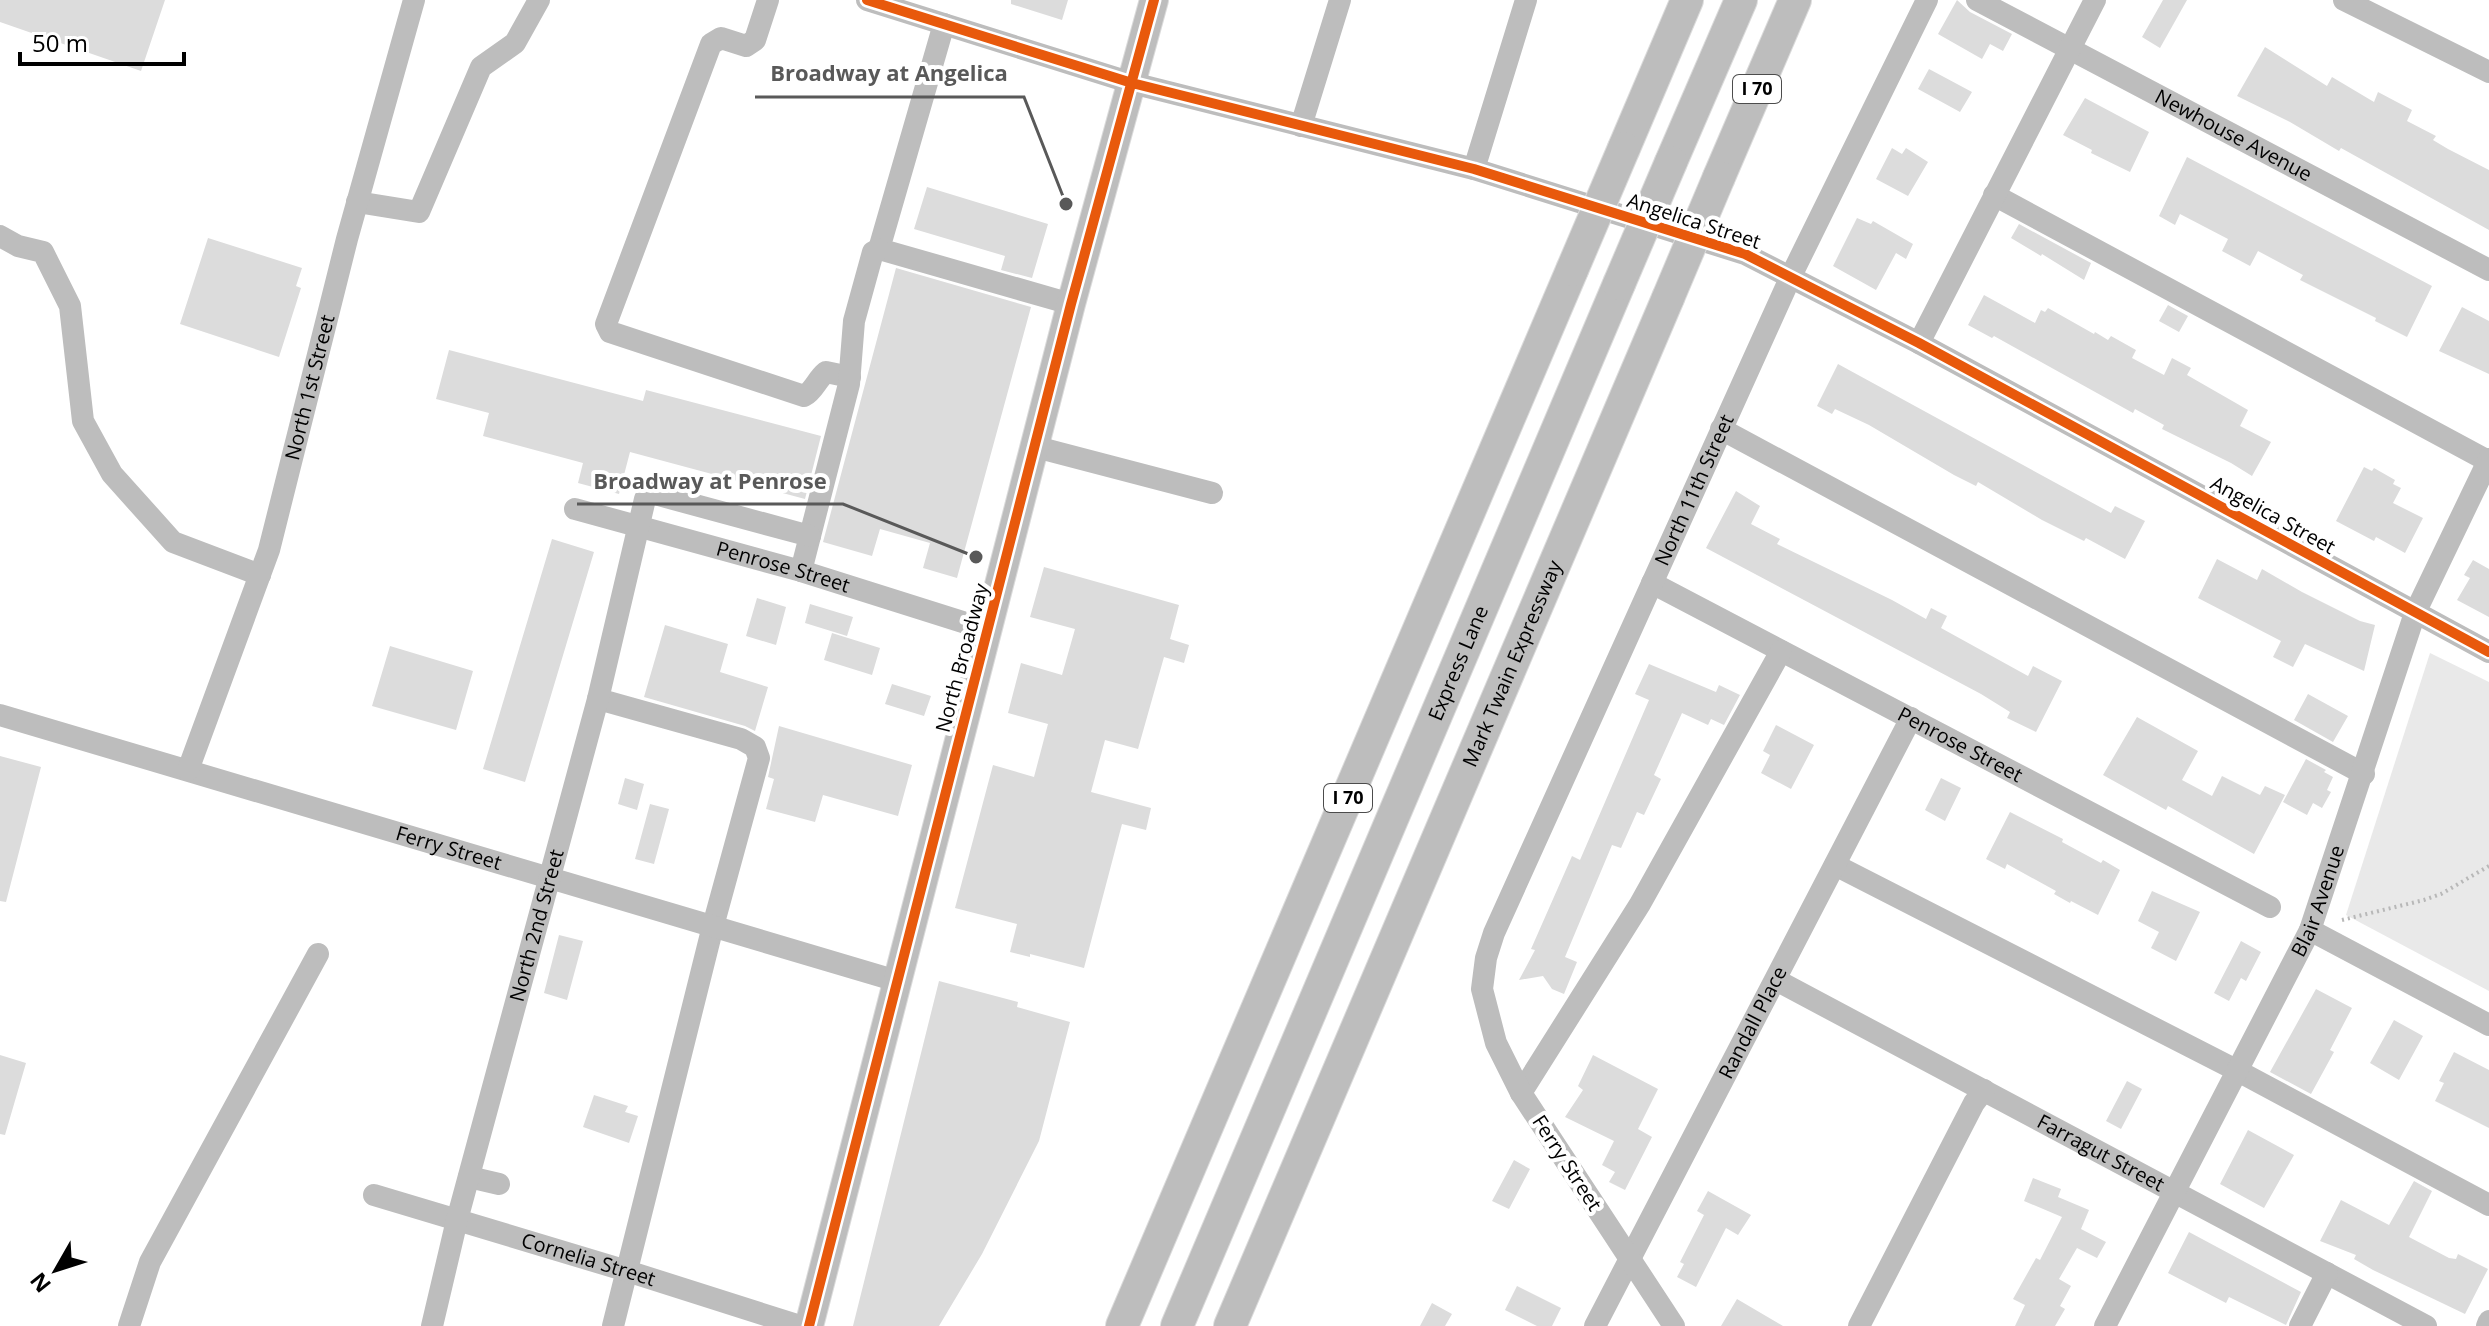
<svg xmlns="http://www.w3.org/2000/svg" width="2489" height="1326" font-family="'Open Sans',sans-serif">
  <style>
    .green { fill: #e9e9e9 }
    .building { fill: #dcdcdc }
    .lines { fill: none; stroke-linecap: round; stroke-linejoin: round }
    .major-casing { stroke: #dbdbdb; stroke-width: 30 }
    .highway-casing { stroke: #dbdbdb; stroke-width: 34 }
    .path { stroke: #b8b8b8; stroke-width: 4; stroke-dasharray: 2 4; stroke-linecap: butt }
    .minor { stroke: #bdbdbd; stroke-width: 22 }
    .major { stroke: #bdbdbd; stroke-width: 28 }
    .highway { stroke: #bdbdbd; stroke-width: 32 }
    .highway-bridge-casing { stroke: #dbdbdb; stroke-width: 34; stroke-linecap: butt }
    .highway-bridge { stroke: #bdbdbd; stroke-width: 32 }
    .cycleway-casing { stroke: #fff; stroke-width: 15 }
    .cycleway { stroke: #e8590c; stroke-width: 10 }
    .labels { text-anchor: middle; stroke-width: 8; stroke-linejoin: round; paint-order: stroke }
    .shield { fill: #fff; stroke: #4c4c4c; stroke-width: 2 }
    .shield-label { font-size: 18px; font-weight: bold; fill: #000 }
    .street-label { font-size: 20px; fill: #000; stroke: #fff }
    .leader { fill: none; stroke: #595959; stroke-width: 3 }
    .callout-dot { fill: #595959; stroke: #fff; stroke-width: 3 }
    .callout-label { font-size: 22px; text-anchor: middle; font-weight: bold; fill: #595959; stroke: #fff; stroke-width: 8; stroke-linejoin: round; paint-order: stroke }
  </style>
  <rect width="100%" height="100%" fill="#fff"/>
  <path class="green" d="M2430,653l59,29v309l-143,-76z"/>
  <path class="building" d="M0,0h165l-24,71 -141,-49z
    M1011,0h57l-6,20 -51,-16z
    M1957,0l13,12 42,22 -9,17 -13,-7 -8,15 -44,-25z
    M2163,0h24l-27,48 -18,-11z
    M2265,47l62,39 5,-9 42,25 4,-10 34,18 -5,11 29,15 -3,4 15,9 41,21v60l-148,-82 -2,3 -49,-29 -53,-26z
    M1929,69l43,23 -12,20 -42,-23z
    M2085,98l64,34 -19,40 -39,-19 1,-3 -29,-15z
    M1892,148l10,6 4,-6 22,14 -20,34 -32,-17z
    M2187,157l245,129 -25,51 -32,-16 1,-3 -76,-38 3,-5 -45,-24 -8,15 -28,-15 6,-12 -48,-25 -5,11 -16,-9z
    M927,187l121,37 -16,54 -31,-8 4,-14 -91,-27z
    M1857,218l14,6 2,-3 40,23 -7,15 -10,-6 -20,37 -43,-24z
    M2019,224l72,39 -7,17 -42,-26 -1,2 -30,-18z
    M208,238l94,30 -6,18 5,2 -22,69 -99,-33z
    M896,268l135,39 -74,271 -34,-10 7,-25 -50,-14 -8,27 -49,-14z
    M1984,295l51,28 6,-13 4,2 3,-4 46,26 1,-2 13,8 3,-4 25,14 -4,8 32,17 8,-17 19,10 -4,7 61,35 -8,16 31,16 -19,34 -21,-13 -69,-34 2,-4 -29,-16 -2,4 -139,-77 -2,2 -24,-13z
    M2168,305l20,11 -9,16 -20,-11z
    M2462,307l27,14v53l-50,-23z
    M449,350l194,51 3,-11 175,46 -16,63 -175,-47 -11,42 -41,-11 5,-20 -100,-27 6,-23 -53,-14z
    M1838,364l273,149 4,-7 30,15 -20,38 -39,-21 -2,3 -42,-21 -64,-38 -2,4 -22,-11 -85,-50 -34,-16 -3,5 -15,-8z
    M2364,467l8,4 2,-3 21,12 -2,4 8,4 -8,15 30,15 -18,35 -29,-16 -2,4 -38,-20z
    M1736,491l24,15 -9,18 29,15 -3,5 115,56 34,19 5,-11 16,8 -6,12 87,48 5,-10 29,15 -26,51 -29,-14 3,-6 -29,-18 -275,-146z
    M552,539l42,13 -69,230 -42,-13z
    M2217,559l40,21 5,-11 40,23 58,29 15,4 -11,46 -59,-27 -12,23 -20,-10 8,-16 -83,-43z
    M2473,560l16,9v48l-32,-17 13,-22 -6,-3z
    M1044,567l135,38 -9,34 19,6 -5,18 -20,-6 -26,92 -33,-9 -14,52 60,16 -5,22 -24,-6 -38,144 -54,-14v3l-20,-5 7,-28 -62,-16 38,-143 41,12 14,-53 -40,-11 13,-50 41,12 13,-46 -45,-12z
    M757,598l29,9 -10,38 -30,-9z
    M810,604l43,13 -6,19 -42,-13z
    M665,625l63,19 -8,28 48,15 -13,44 -10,-5 -101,-29z
    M832,633l48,15 -8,27 -48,-15z
    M390,646l83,25 -17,59 -84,-24z
    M1649,664l67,28 3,-7 21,10 -16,30 -13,-6 -3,6 -26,-12 -28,62 7,4 -17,36 -7,-3 -16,36 -9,-3 -47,112 12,5 -13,32 -12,-5 -9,-13 -24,4 16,-30 -4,-1 41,-93 8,4 69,-160 -14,-6z
    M892,684l39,12 -7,20 -39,-12z
    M2308,694l40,22 -15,26 -39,-22z
    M2137,717l61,34 -16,29 30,16 10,-20 38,19 5,-9 20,9 -31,59 -86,-48 -2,4 -63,-35z
    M1776,725l38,20 -23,44 -30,-16 9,-18 -7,-4z
    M779,726l133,39 -14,51 -75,-21 -8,27 -49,-13 8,-30 -6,-2z
    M0,756l41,11 -35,135 -6,-1z
    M2306,759l20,11 -2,2 9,5 -6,13 4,2 -9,16 -9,-5 -6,12 -24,-13z
    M625,778l19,6 -7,26 -19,-6z
    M1941,778l20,10 -16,33 -20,-11z
    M650,804l19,5 -15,55 -19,-5z
    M2010,812l53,27 -1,3 39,21 2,-3 17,10 -22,45 -27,-14 -1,2 -16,-9 2,-3 -49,-27 -2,5 -19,-10z
    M2152,891l48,21 -24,49 -25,-13 8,-16 -21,-11z
    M559,935l24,6 -16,59 -23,-7z
    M2241,941l20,11 -15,29 -5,-3 -12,23 -15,-8z
    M939,981l79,21 -1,5 53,15 -31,119 -57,113 -43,72h-86z
    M2316,989l36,19 -22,42 4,2 -23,42 -41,-22z
    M2394,1020l29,16 -24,44 -29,-17z
    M2454,1052l35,18v58l-54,-27 9,-18 -5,-2z
    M0,1055l26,8 -21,72 -5,-1z
    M1593,1055l65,34 -20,40 14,8 -27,53 -16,-8 6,-10 -13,-7 12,-24 -49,-24 18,-27 -5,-4z
    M2127,1081l15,8 -21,40 -15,-8z
    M594,1095l34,11 -3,6 13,4 -9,27 -46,-16z
    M2248,1130l46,25 -30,53 -44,-24z
    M1514,1160l16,9 -21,40 -17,-8z
    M2033,1178l28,11 -3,8 31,13 -8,19 25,13 -9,16 -20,-10 -18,31 12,7 -11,20 5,3 -10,17h-40l10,-21 -12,-6 23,-41 4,2 22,-43 -38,-16z
    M2414,1181l18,10 -23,46 40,21 7,1 2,-5 30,15 -23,45 -92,-44 -19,-11 2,-4 -36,-14 21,-41 48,25z
    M1708,1191l43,24 -13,20 -12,-7 -30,59 -19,-10 7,-13 -4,-2 24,-47 -7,-4z
    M2189,1232l112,60 -15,33 -57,-28 -3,6 -58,-30z
    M1517,1286l44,22 -9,18h-15l-32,-16z
    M1737,1299l46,27h-62z
    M1432,1303l20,11 -7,12h-25z"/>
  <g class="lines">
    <g class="major-casing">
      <path id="major" d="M809,1326l262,-1022 83,-304"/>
    </g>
    <g class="highway-casing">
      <g id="highway">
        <path d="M1624,148l63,-148"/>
        <path d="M1671,162l70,-162"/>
        <path d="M1719,177l76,-177"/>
        <path d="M1122,1326l450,-1056"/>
        <path id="s12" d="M1177,1326l442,-1042"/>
        <path id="s13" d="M1230,1326l438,-1028"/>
      </g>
    </g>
    <path class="path" d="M2342,920l82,-20 17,-6 48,-28"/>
    <g class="minor">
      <path d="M768,0l-13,40 -9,6 -25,-8 -10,6 -105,280 4,8 194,64c10,-5 13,-17 22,-24l24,5"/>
      <path d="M867,0l265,83 342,86 271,85 174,89 570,309"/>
      <path id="s1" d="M1977,0l512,270"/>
      <path d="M2344,0l145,72"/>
      <path d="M944,24l-65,225 192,55"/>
      <path d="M1301,126l39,-126"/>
      <path d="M1474,169l52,-169"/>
      <path d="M1994,195l494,266"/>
      <path d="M357,202l62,10 62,-145 34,-24 24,-43"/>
      <path d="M0,236l18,10 25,6 27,54 13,115 29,53 61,68 87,33"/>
      <path d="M1919,343l176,-343"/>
      <path d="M1721,429l643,345"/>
      <path d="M1036,447l176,46"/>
      <path id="s2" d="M575,509l226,62 187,59"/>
      <path d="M801,571l48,-187 5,-63 19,-69 6,-3"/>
      <path id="s3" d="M1652,583l618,324"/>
      <path d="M598,699l143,40 14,8 4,11 -46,168 -100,400"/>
      <path id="s4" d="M0,715l897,266"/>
      <path id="s5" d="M188,770l81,-220 78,-311 67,-239"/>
      <path d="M1835,865l403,206 251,134"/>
      <path d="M2310,930l179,95"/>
      <path id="s6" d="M1776,980l650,346"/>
      <path d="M1521,1093l119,-189 141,-253"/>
      <path d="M469,1177l30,7"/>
      <path id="s7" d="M374,1195l253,76 173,55"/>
      <path d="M129,1326l21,-64 168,-308"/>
      <path id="s8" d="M432,1326l25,-106 141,-521 47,-200 6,-6 159,43"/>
      <path id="s9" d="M1595,1326l316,-608"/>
      <path id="s10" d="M1674,1326l-153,-233 -25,-50 -14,-54 4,-31 8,-25 297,-657 136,-276"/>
      <path d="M1859,1326l115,-223 10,-13"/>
      <path id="s11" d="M2105,1326l205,-396 105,-317 74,-154"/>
      <path d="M2300,1326l27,-53"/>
      <path d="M2487,1326l2,-5"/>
    </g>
    <use href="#major" class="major"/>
    <use href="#highway" class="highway"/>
    <g class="highway-bridge-casing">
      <path id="highway-bridge" d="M1572,270l52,-122
        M1619,284l52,-122
        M1668,298l51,-121"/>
    </g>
    <use href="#highway-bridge" class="highway-bridge"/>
    <g class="cycleway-casing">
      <path id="cycleway" d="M867,0l265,83 342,86 271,85 174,89 570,309
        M809,1326l262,-1022 83,-304"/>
    </g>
    <use href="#cycleway" class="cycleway"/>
  </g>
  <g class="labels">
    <g class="shield">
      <rect x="1733" y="75" width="48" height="28" rx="6"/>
      <rect x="1324" y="784" width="48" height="28" rx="6"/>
    </g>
    <g class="shield-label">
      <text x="1757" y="95">I 70</text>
      <text x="1348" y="804">I 70</text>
    </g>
    <g class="street-label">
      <text dy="7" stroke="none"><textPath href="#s1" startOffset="290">Newhouse Avenue</textPath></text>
      <text transform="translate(1694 221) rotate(18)" y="7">Angelica Street</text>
      <text dy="7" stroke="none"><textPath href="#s5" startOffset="402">North 1st Street</textPath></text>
      <text dy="7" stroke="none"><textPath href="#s10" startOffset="934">North 11th Street</textPath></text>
      <text transform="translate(2273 515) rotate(29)" y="7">Angelica Street</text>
      <text dy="7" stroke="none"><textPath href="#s2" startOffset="216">Penrose Street</textPath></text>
      <text transform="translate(962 658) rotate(-75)" y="7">North Broadway</text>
      <text dy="7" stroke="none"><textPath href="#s12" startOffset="720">Express Lane</textPath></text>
      <text dy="7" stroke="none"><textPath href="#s13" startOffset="720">Mark Twain Expressway</textPath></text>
      <text dy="7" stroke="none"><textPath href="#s3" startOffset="348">Penrose Street</textPath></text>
      <text dy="7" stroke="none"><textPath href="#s4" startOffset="468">Ferry Street</textPath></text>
      <text dy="7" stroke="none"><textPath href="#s11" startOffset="476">Blair Avenue</textPath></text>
      <text dy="7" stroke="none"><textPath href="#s8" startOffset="414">North 2nd Street</textPath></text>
      <text dy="7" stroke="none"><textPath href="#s9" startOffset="342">Randall Place</textPath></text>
      <text dy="7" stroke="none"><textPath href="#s6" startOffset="368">Farragut Street</textPath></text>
      <text transform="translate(1567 1163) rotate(57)" y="7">Ferry Street</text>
      <text dy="7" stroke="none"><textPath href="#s7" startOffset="224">Cornelia Street</textPath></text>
    </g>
  </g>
  <path class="leader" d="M1066 204L1024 97H755M976 557L843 504H577"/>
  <g class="callout-dot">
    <circle cx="1066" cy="204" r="8"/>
    <circle cx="976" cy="557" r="8"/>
  </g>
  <g class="callout-label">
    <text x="889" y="81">Broadway at Angelica</text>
    <text x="710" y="489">Broadway at Penrose</text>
  </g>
  <g transform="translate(56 1270) rotate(231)" stroke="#ffffff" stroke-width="6" paint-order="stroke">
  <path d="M0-6L14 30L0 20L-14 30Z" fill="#000000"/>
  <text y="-12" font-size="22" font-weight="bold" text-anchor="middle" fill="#000000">N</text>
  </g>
  <path d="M20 52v12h164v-12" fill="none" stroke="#000000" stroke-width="4"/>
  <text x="32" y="52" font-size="24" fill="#000000" stroke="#ffffff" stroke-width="6" paint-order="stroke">50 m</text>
</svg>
